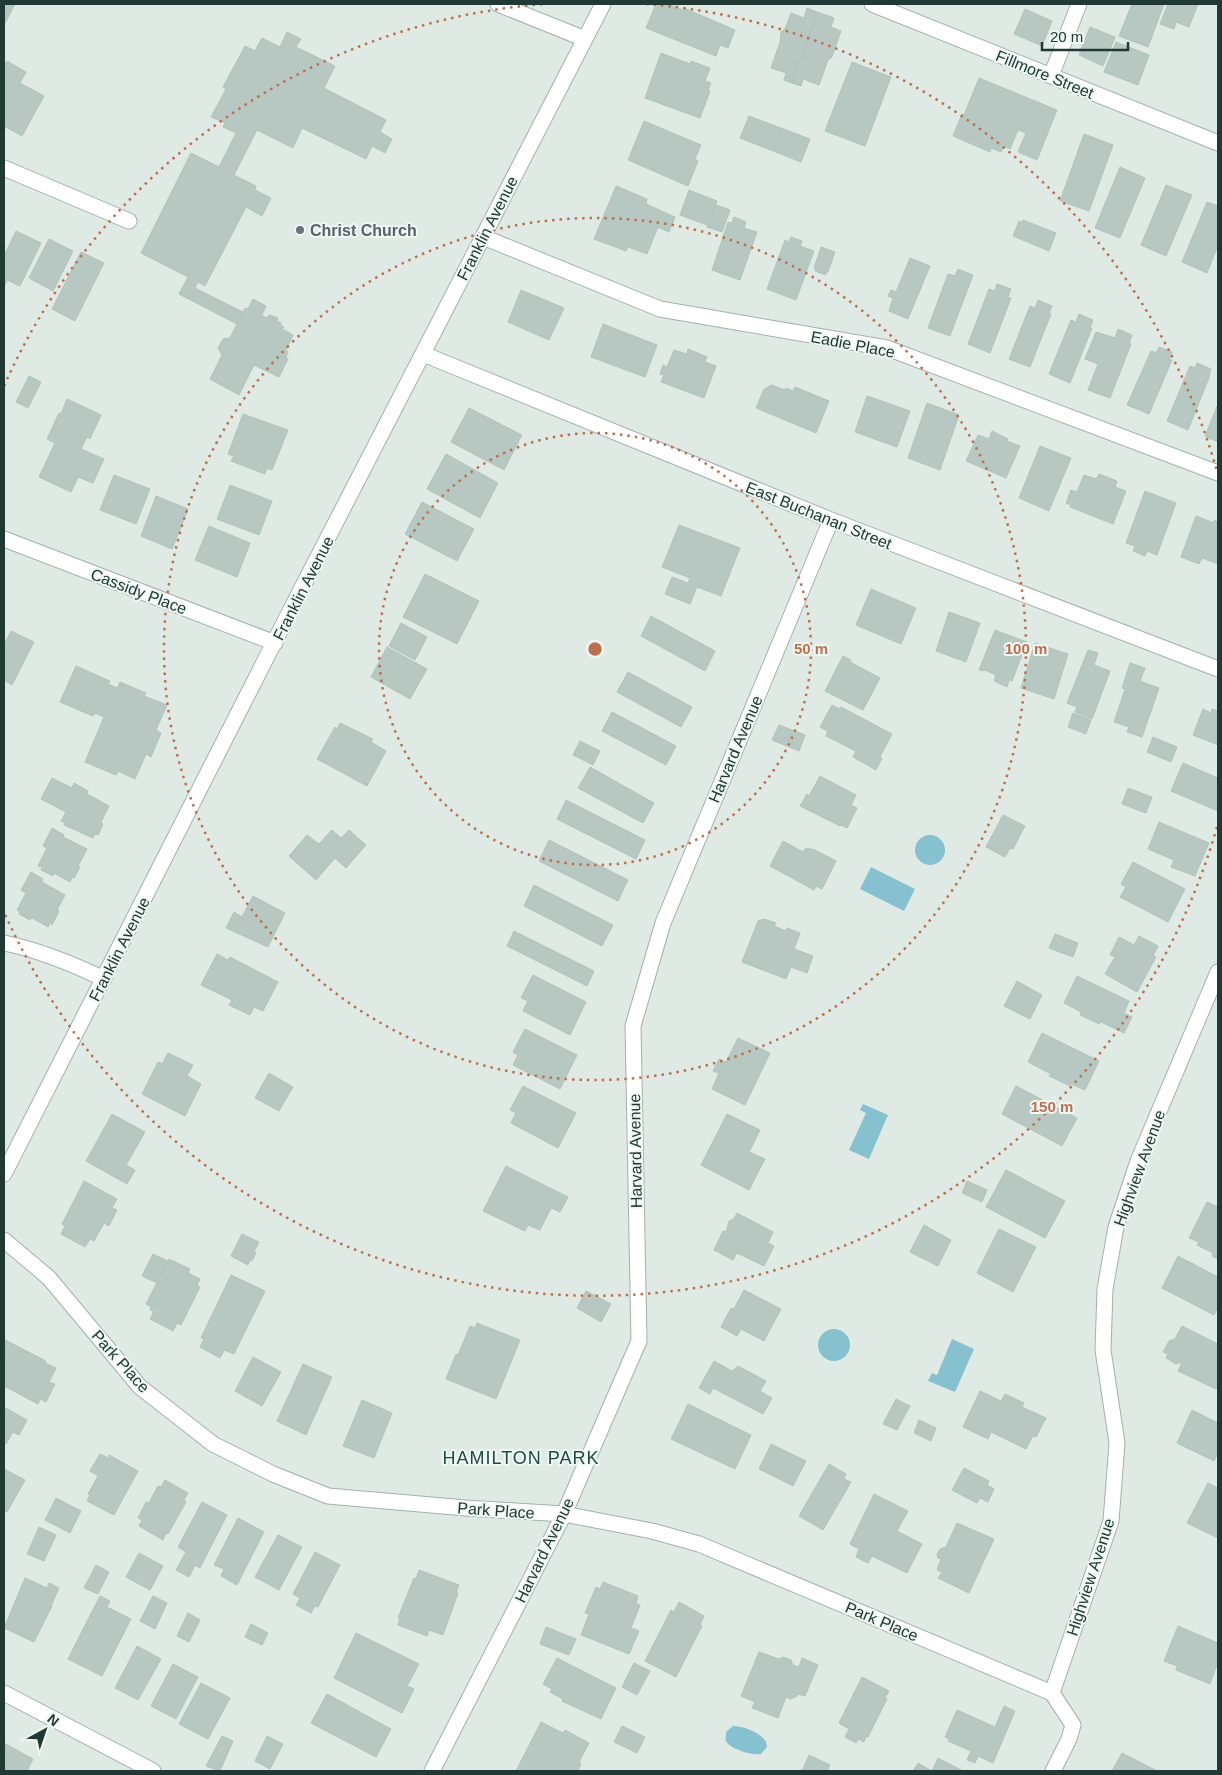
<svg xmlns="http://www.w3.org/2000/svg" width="1222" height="1775" font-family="Arial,sans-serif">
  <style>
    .water { fill: #86c1cf }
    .building { fill: #b7c7c1; stroke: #b1c3bc }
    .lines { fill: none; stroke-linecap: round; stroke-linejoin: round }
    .minor-casing { stroke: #a2b1ac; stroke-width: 17 }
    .minor { stroke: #fff; stroke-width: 15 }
    .ring { fill: none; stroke: #bd704e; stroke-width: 2.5; stroke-dasharray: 2.5 5 }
    .worship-dot { fill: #6b7280; stroke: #eff7f3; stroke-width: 2 }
    .labels { text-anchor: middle; stroke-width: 4; stroke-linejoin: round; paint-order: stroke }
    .street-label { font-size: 16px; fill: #203934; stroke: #eff7f3 }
    .worship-label { font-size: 16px; font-weight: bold; fill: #5b616d; stroke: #eff7f3; text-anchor: start }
    .neighbourhood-label { font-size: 18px; letter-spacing: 1px; fill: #1c4b41; stroke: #eff7f3 }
    .centre { fill: #bd704e; stroke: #eff7f3; stroke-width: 2.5 }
    .ring-label { font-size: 15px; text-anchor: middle; font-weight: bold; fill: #bd704e; stroke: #eff7f3; stroke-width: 4; stroke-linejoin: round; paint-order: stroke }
  </style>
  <rect width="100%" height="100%" fill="#dfeae5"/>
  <path class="water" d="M915 850a15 15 0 1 1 30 0a15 15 0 1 1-30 0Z
    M871,867l44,22 -11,22 -44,-22z
    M863,1104l25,11 -19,44 -20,-9 17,-37 -6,-3z
    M818 1345a16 16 0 1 1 32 0a16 16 0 1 1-32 0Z
    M952,1339l22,10 -19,43 -27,-11 4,-8 5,2z
    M733,1726c10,0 29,7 33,16l1,5 -6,7c-7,2 -32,-5 -35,-13 -1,-3 0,-5 0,-9z"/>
  <path class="building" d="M4,4h11l-11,21z
    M656,4h12l15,6 1,-2 51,22 -7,18 -8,-3 -4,11 -70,-28z
    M1132,4h32l-16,43 -29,-11z
    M1168,4h30l-9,23 -13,-5 -2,7 -14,-5z
    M807,8l10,4 -25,71 -8,-3 2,-7 -15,-5 9,-26 1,-10 4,-3 6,-16 13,5z
    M1025,9l27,12 -10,25 -28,-12z
    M817,12l17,6 -3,9 10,4 -9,26 -4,3 -9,25 -16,-6 -2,7 -9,-3z
    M1090,27l25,10 -12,29 -24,-11z
    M287,32l14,7 -5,8 39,19 -11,22 62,32 -6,12 12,7 -7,14 -13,-7 -6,13 -64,-31 -9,20 -36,-18 -23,45 22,11 -1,4 16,8 -9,18 -16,-9 -41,79 -7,-4 -3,6 48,24 -6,12 -58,-30 9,-17 -47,-24 50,-100 28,14 17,-34 -13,-6 2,-4 -14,-6 15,-28 -3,-2 22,-41 10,5 7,-13 18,9z
    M1116,42l33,13 -11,30 -34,-13z
    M661,53l29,11 1,-3 19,7 -5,13 6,2 -3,7 2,1 -10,27 -55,-20z
    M7,61l19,11 -6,11 24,13 -22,40 -18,-10v-15l2,-3 -2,-1v-41z
    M852,62l39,15 -26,69 -40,-15z
    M979,78l78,32 -20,50 -19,-8 8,-19 -8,-3 -8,19 -6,-3 -3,6 -10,-4 -1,4 -37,-16 9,-22 2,1z
    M749,116l61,23 -9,23 -61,-24z
    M644,121l57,24 -6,14 3,2 -10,25 -60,-26z
    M1084,134l29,11 -24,66 -29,-10z
    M1120,167l25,11 -25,60 -25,-10z
    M1166,185l26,10 -26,61 -25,-11z
    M616,186l31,13 -1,5 29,13 -6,15 -11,-5 -11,27 -19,-7 -2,4 -32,-12z
    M689,190l28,11 -10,24 -27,-10z
    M1207,202l11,4v39l-11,28 -25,-11z
    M716,205l14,5 -8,22 -15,-5z
    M734,217l12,5 -2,6 13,4 -17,48 -28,-10 16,-48 4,1z
    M1023,220l33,13 -7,18 -36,-15 6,-15 3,2z
    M16,231l25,12 -21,43 -13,-6 -2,5 -1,-1v-28z
    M791,237l11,4 -2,5 14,5 -18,49 -29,-11 18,-49 4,2z
    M49,239l24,12 -20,40 -24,-13z
    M821,247l14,5 -7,20h-2v3l-11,-4 1,-2 -2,-1z
    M81,252l23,11 -29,58 -23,-12z
    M910,258l20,8 -22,53 -19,-8 4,-13 -5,-2 3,-6 5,2z
    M958,269l15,6 -23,61 -22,-8 20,-54 7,2z
    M997,284l14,5 -3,8 3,1 -21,55 -22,-9 21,-55 6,2z
    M521,290l43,18 -15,32 -41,-18z
    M253,299l13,7 -4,9 4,3 4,-3 8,3 -1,3 4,2 -1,2 4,2 -2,2 11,6 -7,15 2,2 -2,5 2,2 -9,18 -25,-12 -15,30 -29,-16 12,-24 -4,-7 5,-9 7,-1 15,-30 3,1z
    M1038,300l14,6 -3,7 2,1 -21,53 -21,-8 21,-53 5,2z
    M1079,314l14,6 -3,8h2l-22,55 -21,-9 22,-54 5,2z
    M603,324l54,21 -12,32 -54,-20z
    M1118,329l14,6 -3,8 2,1 -21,54 -22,-8 10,-26 -13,-5 11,-27 19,6z
    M1159,347l13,5 -3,7 3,1 -23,54 -22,-9 24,-54 5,2z
    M688,349l19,8 -2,5 11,4 -12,32 -43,-16 3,-7 -4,-1 3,-9 4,2 7,-17 13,4z
    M1197,363l14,6 -2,5 1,1 -22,55 -21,-9 23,-55 5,2z
    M29,376l12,6 -13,26 -12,-6z
    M772,385l13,5 1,-2 7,3 2,-4 34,14 -13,32 -60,-25 8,-19z
    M867,396l43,15 -13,36 -42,-15z
    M67,399l34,16 -11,24 -3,-2 -6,12 23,10 -11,24 -15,-6 -7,15 -32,-15 16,-34 -8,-4 12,-26 2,1z
    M927,403l32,12 -19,55 -32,-12z
    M1218,404v38l-13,-6z
    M469,408l53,27 -18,35 -53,-28z
    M243,414l45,16 -16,40 -5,-2 -2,6 -34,-13 3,-5 -6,-2z
    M992,431l16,8 -1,2 13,5 -14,32 -40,-17 12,-26 11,4z
    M1040,446l31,12 -22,53 -30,-13z
    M446,454l52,29 -18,35 -53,-29z
    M1099,474l18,7 -2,6 11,4 -13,33 -43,-17 1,-2 -5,-2 5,-13 6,2 7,-17 12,4z
    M114,475l36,14 -14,35 -36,-14z
    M230,485l42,16 -13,34 -42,-16z
    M1145,491l31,12 -19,52 -10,-4 -2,5 -12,-5 2,-5 -9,-3z
    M156,496l32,13 -16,40 -31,-13z
    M422,502l52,27 -17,32 -52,-27z
    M1196,516l18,7v-3l4,2v42l-16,-6 -3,6 -18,-7z
    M679,525l61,23 -19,48 -24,-9 -7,17 -25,-10 7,-17 16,6 2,-5 -28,-11z
    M209,526l41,17 -13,34 -42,-17z
    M425,574l54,27 -22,43 -54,-27z
    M871,589l45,19 -15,36 -45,-19z
    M949,612l31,11 -14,39 -30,-11z
    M651,616l64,35 -10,20 -64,-35z
    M401,623l26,14 -12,23 -26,-14z
    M995,630l32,12 -15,39 -3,-1 -2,7 -13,-6 2,-6 -11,-5 -1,1 -5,-1z
    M11,631l23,11 -22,43 -8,-5v-35z
    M1035,643l33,11 -14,45 -33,-11z
    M387,647l40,22 -17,30 -39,-22z
    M1088,650l10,3 -4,12 16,6 -18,48 -17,-7 2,-5 -10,-4z
    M843,656l8,4 -1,2 30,16 -17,32 -38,-19z
    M1130,663l15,5 -5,13 19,7 -17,49 -15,-5 2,-5 -15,-5 11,-33 -3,-1z
    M76,666l34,15 -2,3 9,4 3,-6 26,11 -2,3 23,9 -11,25 5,3 -10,24 -5,-3 -11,25 -17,-8 -2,4 -31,-13 19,-45 -9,-4 -2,3 -33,-14z
    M628,672l64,35 -11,20 -64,-35z
    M832,705l8,4 1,-2 51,27 -12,23 2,1 -6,12 -23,-13 3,-6 -30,-15 2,-5 -8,-4z
    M1203,709l8,4 1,-4 6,2v34l-25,-10z
    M612,712l64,34 -10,19 -64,-34z
    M1073,713l18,7 -5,14 -18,-7z
    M340,723l33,16 -2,3 15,9 -19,35 -50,-27 18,-32 2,2z
    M779,725l26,10 -6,16 -27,-11z
    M1153,737l24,10 -6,15 -24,-10z
    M580,741l20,10 -7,14 -20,-10z
    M1183,763l35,15v33l-47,-20z
    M590,767l64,36 -11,20 -65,-35z
    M820,776l36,19 -5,10 6,3 -10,20 -6,-3 -1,1 -40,-20 7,-12 2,2z
    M52,778l20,10 2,-5 14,8 -1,3 22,12 -8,16 2,2 -5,11 -3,-1 -2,4 -29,-13 1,-2 -4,-2 5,-9 -25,-13z
    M1128,788l24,9 -6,16 -24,-9z
    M566,800l79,40 -9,19 -79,-40z
    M1003,815l22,11 -12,23 -3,-1 -5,9 -19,-10z
    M1159,822l50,21 -14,33 -24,-9 3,-7 -26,-11z
    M52,828l12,7 -1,2 24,12 -9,17 2,1 -6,11 -2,-1 -2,5 -16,-9 -1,3 -12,-6 1,-3 -4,-1 9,-18 -4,-2z
    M332,830l9,8 8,-8 17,15 -20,23 -11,-10 -19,22 -27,-24 18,-21 12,9z
    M549,840l79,40 -10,21 -79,-40z
    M783,841l20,11 3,-4 9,2 21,11 -14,28 -6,-3 -2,4 -44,-24z
    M1133,862l52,27 -17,33 -48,-25 6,-10 -5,-3z
    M31,872l12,7 -1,3 23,13 -8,15 2,1 -7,14 -2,-2 -2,4 -16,-9 -2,2 -11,-6 1,-2 -3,-2 9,-17 -5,-3z
    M534,885l79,40 -11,21 -78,-40z
    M253,896l32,17 -17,34 -42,-19 8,-16 8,5z
    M764,919l12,4 -2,3 12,5 1,-3 13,5 -6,16 19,7 -6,17 -16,-6 -5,12 -44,-17 16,-41z
    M514,931l80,40 -7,15 -80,-40z
    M1055,934l23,9 -5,14 -24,-9z
    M1139,936l19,10 -5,10 3,1 -19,35 -32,-18 10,-17 -5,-2 9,-18 15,8z
    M217,954l11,6 2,-3 48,25 -15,29 -9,-4 -4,8 -21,-10 3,-5 -31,-15z
    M533,975l53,27 -16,33 -47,-24 5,-10 -7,-3z
    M1077,976l52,25 -5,12 8,4 -8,16 -23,-11 -2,2 -19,-9 1,-3 -17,-9z
    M1017,981l25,14 -12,24 -26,-13z
    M525,1029l52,26 -17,34 -47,-24 5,-10 -5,-3z
    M1042,1033l57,28 -14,29 -14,-6 -1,2 -21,-10 2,-2 -23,-12z
    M738,1038l32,15 -25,52 -33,-16 7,-16 -6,-2 6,-12 7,3z
    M168,1053l25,12 -6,11 14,8 -16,32 -43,-22 16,-32 4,2z
    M269,1073l24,14 -14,24 -24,-13z
    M523,1086l53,27 -18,35 -47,-25 5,-10 -6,-3z
    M1016,1086l61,32 -15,28 -60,-32z
    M112,1114l33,18 -19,33 9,5 -8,14 -41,-23z
    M727,1114l33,16 -11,22 16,7 -16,31 -48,-25z
    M506,1166l62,31 -8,15 -9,-4 -11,22 -12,-5 -3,6 -42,-20z
    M1006,1170l59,31 -20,37 -59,-31z
    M84,1181l33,18 -5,9 5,2 -8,16 -5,-3 -10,18 -4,-2 -5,8 -24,-13 4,-8 -3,-2z
    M967,1181l20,9 -5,12 -20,-9z
    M1207,1202l11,5v52l-6,-3 1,-3 -16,-8 2,-3 -10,-4z
    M737,1213l36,19 -5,11 6,3 -10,20 -27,-13 -4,7 -19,-10 9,-19 3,1 3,-11 5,-2z
    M924,1225l27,15 -13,26 -28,-14z
    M999,1229l37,18 -23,45 -36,-19z
    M242,1234l17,8 -5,10 2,1 -4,8 -2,-1 -2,5 -17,-9z
    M153,1254l15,7 -11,22 -15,-7z
    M1178,1256l40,21v30l-4,8 -52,-27z
    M169,1259l21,10 -2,4 12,6 -3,6 3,2 -19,38 -4,-2 -4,8 -23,-12 4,-8 -4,-1 1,-3 -5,-3z
    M231,1275l34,16 -31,63 -10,-4 -4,8 -20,-11 4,-8 -3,-1z
    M744,1290l37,19 -17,32 -23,-12 -4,7 -16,-9 10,-19 3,1z
    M586,1291l25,13 -10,18 -24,-14z
    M477,1323l43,17 -24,59 -50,-20 10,-25 2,1 12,-29 5,2z
    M1182,1326l36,18v41l-2,4 -38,-18 4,-9 -6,2 -10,-6 2,-4 -5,-2 6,-11 6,-2z
    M5,1340l41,21 -1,2 11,5 -7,14 6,2 -9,18 -6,-3 -2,5 -34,-18z
    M253,1357l28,15 -19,34 -27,-15z
    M714,1361l18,10 6,-5 28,15 -6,10 12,7 -9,16 -50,-26 -3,6 -11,-6z
    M303,1364l29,13 -26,58 -29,-14z
    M980,1391l21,10 4,-7 19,9 -2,4 24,11 -10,19 -3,-1 -7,13 -35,-17 -3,7 -25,-12z
    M896,1399l14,7 -13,24 -14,-6z
    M362,1400l30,13 -18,45 -31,-12z
    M688,1404l63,31 -16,34 -64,-30z
    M4,1407l23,13 -8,15 -6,-3 -7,12 -2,-2z
    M1192,1410l26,13v29l-4,9 -37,-18z
    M919,1420l17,8 -5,13 -17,-8z
    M771,1444l35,17 -13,25 -34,-17z
    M100,1454l8,4 1,-3 29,16 -24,44 -27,-14 3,-6 -2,-1 10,-18 -8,-5z
    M829,1464l17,10 -2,5 7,3 -28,48 -24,-14z
    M964,1468l25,13 -2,4 7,4 -6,13 -8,-4 -3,5 -25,-13z
    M4,1469l21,11 -18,32 -3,-1z
    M165,1480l23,13 -4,7 2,2 -18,32 -2,-1 -3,7 -24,-14 3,-6 -4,-2 8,-16 3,1 9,-17 3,1z
    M1208,1483l10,5v50l-31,-15z
    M874,1494l34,17 -11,20 25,13 -15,29 -35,-17 -4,7 -12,-6 3,-8 -9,-5z
    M56,1498l25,13 -11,22 -25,-13z
    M202,1502l25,13 -27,53 -5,-3 -6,12 -13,-7 10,-18 -8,-5z
    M238,1518l26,14 -27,53 -16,-9 3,-7 -10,-4z
    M957,1523l37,16 -25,54 -31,-15 4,-6 -5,-2 4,-11 -3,-1 -1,-4 3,-5 6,-2z
    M39,1527l17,8 -12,26 -17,-7z
    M278,1535l24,12 -23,43 -24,-13z
    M315,1552l25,13 -22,42 -3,-1 -4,7 -15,-8 4,-7 -7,-4z
    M139,1553l24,13 -13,24 -24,-13z
    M96,1565l13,7 -11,22 -14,-6z
    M419,1570l40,15 -3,8h2l-15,42 -14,-5 -2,6 -29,-11 2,-6 -2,-1 16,-40 2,1z
    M25,1578l22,10 2,-5 10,5 -8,18h1l-18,36 -30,-14z
    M603,1582l35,14 -2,7 4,2 -9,23 8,3 -10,23 -48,-19 8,-21 -4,-1 11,-26 4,2z
    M100,1596l10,5 -3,6 24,12 -29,57 -34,-17z
    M153,1596l14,7 -12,26 -15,-8z
    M679,1602l25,14 -4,9 2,1 -26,51 -31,-16 26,-51 3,2z
    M188,1613l12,7 -11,22 -12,-6z
    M251,1624l17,9 -6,12 -17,-8z
    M1178,1626l40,17v19l-8,22 -34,-14 1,-4 -13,-5z
    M546,1627l30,12 -7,16 -29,-11z
    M356,1633l63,31 -12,22 7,3 -12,24 -68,-35z
    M137,1646l24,13 -23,41 -23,-12z
    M759,1652l20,7 4,-2 8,3 2,5 6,2 3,-9 16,7 -13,31 -7,-2 -1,2 -6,3 -5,-2 -8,21 -26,-10 3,-6 -14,-6z
    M557,1658l59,30 -15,31 -39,-18 1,-2 -13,-7 2,-3 -9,-5z
    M634,1663l16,8 -13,24 -15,-8z
    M173,1664l25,13 -22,42 -25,-13z
    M862,1677l27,14 -4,7 2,1 -19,38 -2,-1 -2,6 -6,-3 -2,4 -11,-6 4,-8 -10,-6z
    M201,1683l29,15 -22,41 -29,-15z
    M327,1694l64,35 -15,28 -65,-34z
    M1004,1706l11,5 -22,52 -15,-7 -3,7 -8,-3 4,-9 -23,-10 1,-2 -4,-2 12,-27 38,17z
    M541,1722l22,11 2,-3 24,13 -10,19 2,2 -3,7h-62z
    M622,1726l23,11 -8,16 -23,-11z
    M222,1736l11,5 -13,30h-1l-13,-5z
    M267,1736l16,8 -13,25 -15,-8z
    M4,1743l29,16 -6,12h-23z
    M1122,1753l35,18h-45z
    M809,1755l21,10 -3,6h-25z
    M938,1758l25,13h-50l5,-8 14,8z"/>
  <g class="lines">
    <g class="minor-casing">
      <path id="minor" d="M498,4l87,35
        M872,4l346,139
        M1051,76l28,-72
        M4,168l125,53
        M483,237l177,72 227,39 331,125
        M423,354l408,166 387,149
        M4,539l271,104
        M4,943c35,7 67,20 100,36
        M4,1174l284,-559 315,-611
        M4,1240l45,38 91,109 73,57 60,30 55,22 138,12 98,6 88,17 47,13 353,149
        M4,1693l149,78
        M432,1771l132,-257 75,-173 -6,-315 30,-103 168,-403
        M1053,1771l16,-32 4,-14 -21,-32 59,-172 6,-78 -14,-93 2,-61 11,-62 22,-66 80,-189"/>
    </g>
    <use href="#minor" class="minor"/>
  </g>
  <g class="ring">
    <circle cx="595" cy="649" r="216"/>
    <circle cx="595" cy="649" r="431"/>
    <path d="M1217 827A647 647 0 0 1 4 912M4 386A647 647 0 0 1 544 4M646 4A647 647 0 0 1 1217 471"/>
  </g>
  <circle class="worship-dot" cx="300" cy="230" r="5"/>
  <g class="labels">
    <g class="street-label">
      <text transform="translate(1045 74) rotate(22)" y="6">Fillmore Street</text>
      <text transform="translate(487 228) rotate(-63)" y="6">Franklin Avenue</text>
      <text transform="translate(853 344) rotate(11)" y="6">Eadie Place</text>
      <text transform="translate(819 515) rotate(22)" y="6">East Buchanan Street</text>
      <text transform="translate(303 588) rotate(-63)" y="6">Franklin Avenue</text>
      <text transform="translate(139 591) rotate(21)" y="6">Cassidy Place</text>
      <text transform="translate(735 749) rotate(-67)" y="6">Harvard Avenue</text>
      <text transform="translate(119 949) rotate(-63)" y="6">Franklin Avenue</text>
      <text transform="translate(635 1151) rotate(-91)" y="6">Harvard Avenue</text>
      <text transform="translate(1139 1168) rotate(-70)" y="6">Highview Avenue</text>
      <text transform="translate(121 1361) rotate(48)" y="6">Park Place</text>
      <text transform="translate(496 1510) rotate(4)" y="6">Park Place</text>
      <text transform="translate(544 1550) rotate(-64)" y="6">Harvard Avenue</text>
      <text transform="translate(1090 1577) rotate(-72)" y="6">Highview Avenue</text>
      <text transform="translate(882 1621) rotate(23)" y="6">Park Place</text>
    </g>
    <g class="worship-label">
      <text x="310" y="236">Christ Church</text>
    </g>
    <g class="neighbourhood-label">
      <text x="521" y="1464">HAMILTON PARK</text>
    </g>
  </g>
  <circle cx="595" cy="649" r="8" class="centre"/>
  <g class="ring-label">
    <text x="811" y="654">50 m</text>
    <text x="1026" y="654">100 m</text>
    <text x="1052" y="1112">150 m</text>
  </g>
  <rect width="1222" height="1775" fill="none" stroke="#203934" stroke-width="10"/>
  <g transform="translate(45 1730) rotate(40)" stroke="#eff7f3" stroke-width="4" paint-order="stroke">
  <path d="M0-4L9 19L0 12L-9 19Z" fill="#203934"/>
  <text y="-8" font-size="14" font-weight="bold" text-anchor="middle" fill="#203934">N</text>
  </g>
  <path d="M1042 42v8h86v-8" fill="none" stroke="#203934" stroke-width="2.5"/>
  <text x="1050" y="42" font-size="15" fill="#203934" stroke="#eff7f3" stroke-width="4" paint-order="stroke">20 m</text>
</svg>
